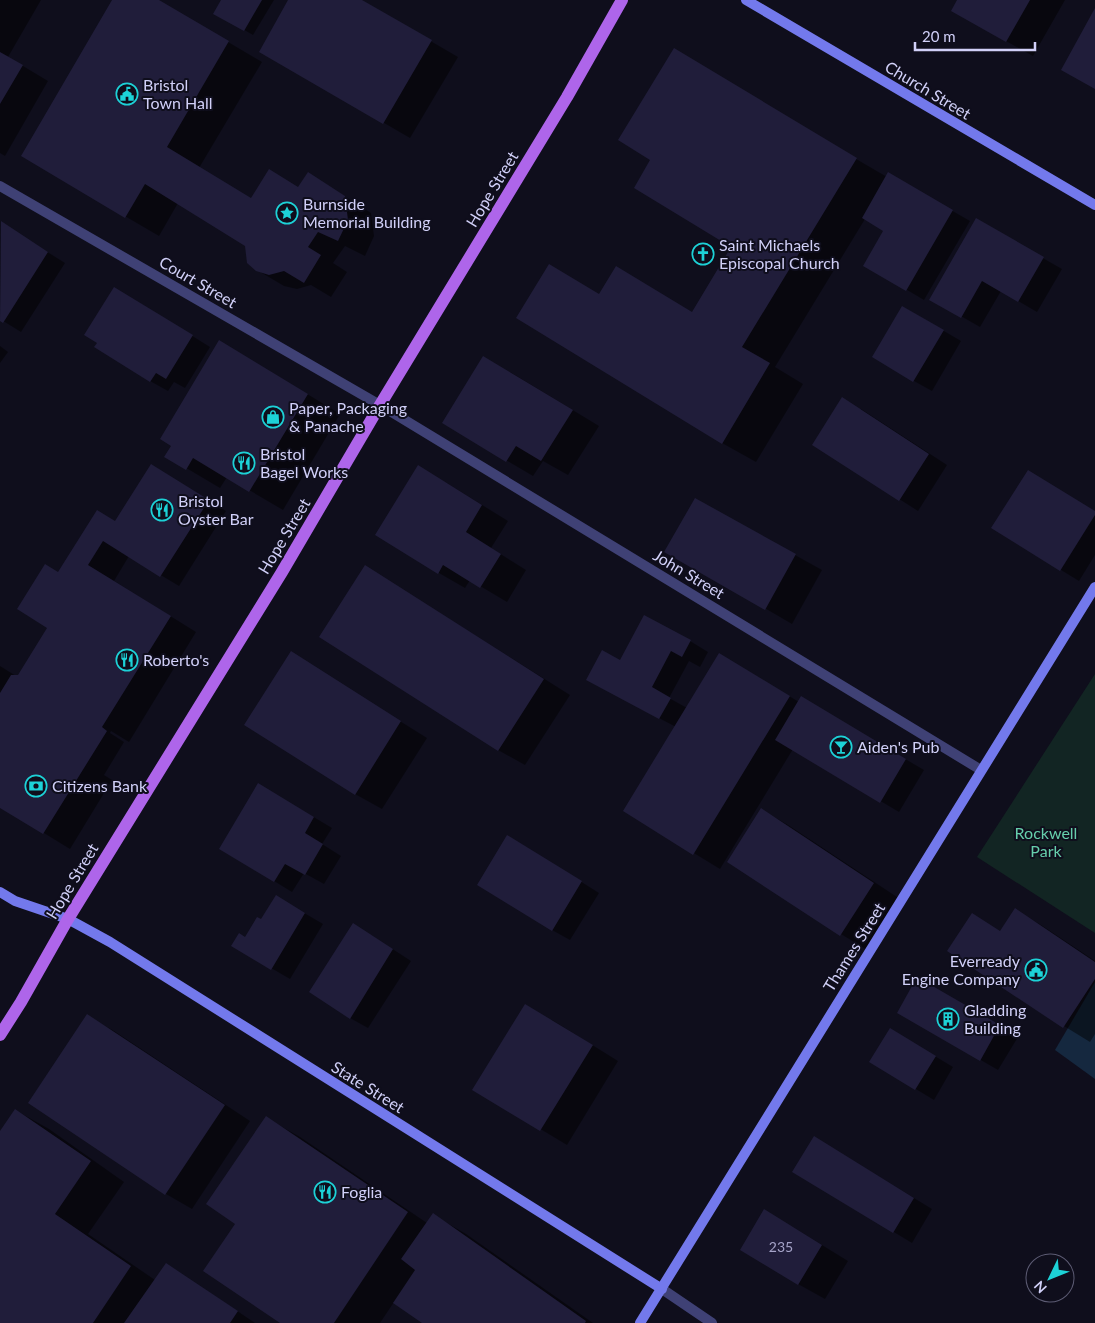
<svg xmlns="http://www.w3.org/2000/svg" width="1095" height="1323" font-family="Lato,sans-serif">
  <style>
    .green { fill: #122523 }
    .water { fill: #15283f }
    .shadow { fill: #0007 }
    .building { fill: #201d3a }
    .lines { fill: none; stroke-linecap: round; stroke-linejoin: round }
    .street { stroke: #3f4175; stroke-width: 10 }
    .secondary { stroke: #7379ec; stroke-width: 10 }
    .primary { stroke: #ae65ea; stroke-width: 12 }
    .labels { text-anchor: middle; stroke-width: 4; stroke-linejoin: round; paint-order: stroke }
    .number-label { font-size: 14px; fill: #a5a3c8 }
    .poi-label { font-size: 16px; fill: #d1d0f8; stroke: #0f0e1c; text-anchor: start }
    .street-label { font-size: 16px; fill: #d1d0f8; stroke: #0f0e1c }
    .park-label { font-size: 16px; fill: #66ceac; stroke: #0f0e1c }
  </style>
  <rect width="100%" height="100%" fill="#0f0e1c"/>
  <path class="green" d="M1095,674v259l-118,-76z"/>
  <path class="water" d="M1095,982v97l-40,-29z"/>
  <path class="shadow" d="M0,0h41l-33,57 40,24 -43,75 -5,-3z
    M113,0h44l105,62 -63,106 53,31 47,-11 9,-15 63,40 3,23 -9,20 -20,-10 -12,17 14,9 -16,25 -20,-12 -14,4 -13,-3 -27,-16 -11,-25 -68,-42 -19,33 -137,-80z
    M222,0h52l-21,35 -38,-22z
    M290,0h70l98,57 -48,81 -150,-87z
    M959,0h106l-32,56 -54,-30z
    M851,156l36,21 1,-3 82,47 -46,79 -59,-35 19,-34 -19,-12 -90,148 28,17 -47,78 -34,-19 -123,-148 94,18z
    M976,220l86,49 -25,43 -36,-21 -21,36 -49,-28z
    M1,223l64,40 -44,69 -21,-13z
    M133,299l77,48 -25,41 -11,-6 -6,9 -18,-10z
    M903,307l58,34 -29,50 -18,-10z
    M0,346l8,6 -8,11z
    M253,361l87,53 -57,96 -56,-33 -7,11 -54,-32z
    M510,372l89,54 -31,49 -25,-14 -10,15 -90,-53z
    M861,409l86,56 -29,46 -105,-67z
    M152,465l74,46 -47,75 -50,-30 -15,25 82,51 -67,110 -18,-11 -1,2 14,9 -20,33 8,5 -42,69 -70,-43v-140l16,10h3l30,-48 10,-54 57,-51z
    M445,482l63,39 -17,27 35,22 -19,32 -37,-22 -5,8 -26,-15z
    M1095,512v43l-16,26 -86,-53z
    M666,551l129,4 27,15 -30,54z
    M366,567l204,128 -45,70 -27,-15z
    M690,641l18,11 -8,15 -11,-6 -20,37 18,10 59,-38 53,32 2,-4 123,72 -25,42 -106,-63 -73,120 -95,-58 51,-84 -70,-37 15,-29z
    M291,653l136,85 -45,71 -27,-15z
    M277,795l55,33 -10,16 19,12 -17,28 -20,-11 -12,19 -18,-11z
    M762,810l26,15 112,74 -33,51 -26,-16z
    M526,847l73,46 -29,47 -18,-10z
    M294,907l29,17 -33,55 -58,-34 14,-7 16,-17z
    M1015,910l26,15 54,36v73l-5,8 -26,-16 -63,-94z
    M371,935l40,26 -43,67 -18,-10z
    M918,979l100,58 -20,33 -100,-58z
    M87,1016l27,15 136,90 -58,88 -26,-15 -136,-91z
    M552,1020l66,41 -51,84 -93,-56z
    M908,1040l45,27 -19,33 -63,-38z
    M15,1110l34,19 75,53 -36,52 67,46 11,-16 18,11 71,48h-255v-190z
    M266,1118l34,19 127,86 6,-8 33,19 127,89h-169l-30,-21 -14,21h-98l-45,-100z
    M832,1148l100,61 -20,34 -119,-72z
    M791,1226l57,35 -23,38 -27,-15z"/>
  <path class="building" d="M112,0h47l70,41 -62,106 84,51 18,-29 29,18 10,-15 37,24 3,24 -10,21 -20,-9 -10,15 13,8 -17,28 -20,-12 -15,4 -13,-4 -9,-8 -2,-17 -100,-62 -20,34 -104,-62z
    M221,0h41l-18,31 -31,-17z
    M288,0h74l70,40 -49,84 -124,-72z
    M957,0h73l-24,42 -55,-31z
    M1095,8v81l-34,-19z
    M674,48l183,110 -115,189 28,16 -48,81 -206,-126 33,-54 50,30 17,-28 76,46 39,-65 -97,-59 16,-28 -32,-20z
    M0,52l23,13 -23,39z
    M888,172l65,38 -47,81 -43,-25 20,-35 -21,-13z
    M976,218l68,39 -26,45 -36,-21 -21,37 -32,-18z
    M1,221l47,31 -45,71 -3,-2z
    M114,287l79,48 -27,44 -10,-6 -6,9 -56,-35 3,-4 -13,-8z
    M902,306l42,24 -31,52 -41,-25z
    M219,340l89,54 -59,98 -56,-34 -7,12 -22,-13 7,-11 -11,-7z
    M483,356l90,54 -32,51 -25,-15 -10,16 -64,-39z
    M842,397l87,57 -30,47 -87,-56z
    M151,464l58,36 -49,77 -57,-36 -15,24 83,51 -69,111 5,4 -64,103 -43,-26v-115l11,-18h7l29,-47 -30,-19 28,-45 13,8 39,-62 18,11z
    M418,465l64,40 -16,27 35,22 -21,34 -37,-23 -5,9 -63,-39z
    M1028,470l67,41v4l-35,56 -69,-43z
    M695,498l101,56 -31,56 -101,-58z
    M365,565l179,114 -46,72 -179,-114z
    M644,615l47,25 -9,17 -11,-6 -19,36 19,11 -12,21 -73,-39 16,-30 18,10z
    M291,651l110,70 -46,74 -111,-70z
    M719,653l71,43 -97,159 -70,-44z
    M801,696l105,63 -26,44 -105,-63z
    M258,783l56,34 -9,16 18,11 -18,31 -20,-11 -11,18 -55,-33z
    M761,808l113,75 -34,53 -113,-74z
    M507,835l75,46 -30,50 -75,-46z
    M276,895l29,18 -34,57 -40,-24 8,-13 6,4 12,-20 4,2z
    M1015,908l80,54v17l-32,49 -116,-77 25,-38 28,18z
    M353,923l40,26 -43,70 -41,-27z
    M917,977l83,48 -20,36 -83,-48z
    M525,1004l68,41 -53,86 -68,-41z
    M87,1014l138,91 -60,90 -137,-92z
    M890,1028l46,28 -21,34 -46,-28z
    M15,1109l76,52 -36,53 76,52 -38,57h-93v-192z
    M266,1116l142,96 -74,111h-54l-77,-52 32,-47 -29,-20z
    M814,1136l100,62 -21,35 -101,-61z
    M764,1209l58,36 -24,40 -58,-35z
    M433,1213l153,108 -1,2h-163l-29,-20 22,-33 -14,-11z
    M166,1263l72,48 -8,12h-106z"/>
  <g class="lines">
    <path class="street" d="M0,186l380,219 601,365
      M662,1289l50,34"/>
    <path class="secondary" d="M746,0l349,205
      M0,892l15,9 53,18 42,23 552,347
      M640,1323l455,-736"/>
    <path class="primary" d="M0,1035l21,-33 47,-83 214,-347 98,-167 187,-308 55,-97"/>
  </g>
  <defs>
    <g id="civic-ring" transform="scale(1.125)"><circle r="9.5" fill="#0f0e1c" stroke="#1dd2d7" stroke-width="1.5"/><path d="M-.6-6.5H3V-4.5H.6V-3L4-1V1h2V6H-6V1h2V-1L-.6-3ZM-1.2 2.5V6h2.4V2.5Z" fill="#1dd2d7"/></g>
    <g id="sight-ring" transform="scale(1.125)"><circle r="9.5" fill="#0f0e1c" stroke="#1dd2d7" stroke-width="1.5"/><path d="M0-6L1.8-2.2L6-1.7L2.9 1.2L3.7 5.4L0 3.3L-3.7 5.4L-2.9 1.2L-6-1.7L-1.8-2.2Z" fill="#1dd2d7"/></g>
    <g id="church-ring" transform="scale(1.125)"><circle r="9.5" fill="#0f0e1c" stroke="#1dd2d7" stroke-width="1.5"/><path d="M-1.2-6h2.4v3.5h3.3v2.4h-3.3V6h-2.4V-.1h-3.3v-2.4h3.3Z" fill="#1dd2d7"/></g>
    <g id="shop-ring" transform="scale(1.125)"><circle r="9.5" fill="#0f0e1c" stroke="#1dd2d7" stroke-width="1.5"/><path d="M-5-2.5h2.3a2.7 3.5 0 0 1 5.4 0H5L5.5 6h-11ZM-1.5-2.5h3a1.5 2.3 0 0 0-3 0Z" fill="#1dd2d7"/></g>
    <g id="restaurant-ring" transform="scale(1.125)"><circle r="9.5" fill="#0f0e1c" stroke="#1dd2d7" stroke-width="1.5"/><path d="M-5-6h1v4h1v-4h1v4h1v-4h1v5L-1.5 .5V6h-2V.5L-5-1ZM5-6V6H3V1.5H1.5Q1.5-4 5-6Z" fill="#1dd2d7"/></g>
    <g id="bar-ring" transform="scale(1.125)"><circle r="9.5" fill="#0f0e1c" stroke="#1dd2d7" stroke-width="1.5"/><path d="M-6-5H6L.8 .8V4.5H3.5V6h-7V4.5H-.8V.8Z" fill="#1dd2d7"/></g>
    <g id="bank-ring" transform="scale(1.125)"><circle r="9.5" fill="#0f0e1c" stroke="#1dd2d7" stroke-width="1.5"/><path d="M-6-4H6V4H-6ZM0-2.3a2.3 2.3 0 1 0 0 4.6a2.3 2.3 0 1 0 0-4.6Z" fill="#1dd2d7"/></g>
    <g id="building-ring" transform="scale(1.125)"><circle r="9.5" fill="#0f0e1c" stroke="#1dd2d7" stroke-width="1.5"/><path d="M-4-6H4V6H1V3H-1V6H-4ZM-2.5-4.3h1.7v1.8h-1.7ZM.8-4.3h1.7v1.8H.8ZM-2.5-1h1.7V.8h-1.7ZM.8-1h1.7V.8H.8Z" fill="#1dd2d7"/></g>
  </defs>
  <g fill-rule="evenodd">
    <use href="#civic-ring" x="127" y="94"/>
    <use href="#sight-ring" x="287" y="213"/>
    <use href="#church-ring" x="703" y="254"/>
    <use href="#shop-ring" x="273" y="417"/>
    <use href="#restaurant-ring" x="244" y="463"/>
    <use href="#restaurant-ring" x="162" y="510"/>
    <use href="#restaurant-ring" x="127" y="660"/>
    <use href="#bar-ring" x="841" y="747"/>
    <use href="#bank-ring" x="36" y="786"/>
    <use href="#civic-ring" x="1036" y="970"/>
    <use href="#building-ring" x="948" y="1019"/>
    <use href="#restaurant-ring" x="325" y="1192"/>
  </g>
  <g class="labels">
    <g class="number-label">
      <text x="781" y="1252">235</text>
    </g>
    <g class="poi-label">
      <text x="143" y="91">Bristol<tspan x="143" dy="18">Town Hall</tspan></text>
      <text x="303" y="210">Burnside<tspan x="303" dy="18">Memorial Building</tspan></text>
      <text x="719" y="251">Saint Michaels<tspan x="719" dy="18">Episcopal Church</tspan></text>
      <text x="289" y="414">Paper, Packaging<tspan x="289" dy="18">&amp; Panache</tspan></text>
      <text x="260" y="460">Bristol<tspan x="260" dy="18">Bagel Works</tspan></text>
      <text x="178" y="507">Bristol<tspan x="178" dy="18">Oyster Bar</tspan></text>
      <text x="143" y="666">Roberto's</text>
      <text x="857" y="753">Aiden's Pub</text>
      <text x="52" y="792">Citizens Bank</text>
      <text x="1020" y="967" text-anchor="end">Everready<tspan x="1020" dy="18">Engine Company</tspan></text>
      <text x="964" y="1016">Gladding<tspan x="964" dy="18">Building</tspan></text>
      <text x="341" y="1198">Foglia</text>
    </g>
    <g class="street-label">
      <text transform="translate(928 90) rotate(31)" y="6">Church Street</text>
      <text transform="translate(492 189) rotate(-59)" y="6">Hope Street</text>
      <text transform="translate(198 282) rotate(30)" y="6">Court Street</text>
      <text transform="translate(284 536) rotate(-59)" y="6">Hope Street</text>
      <text transform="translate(689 574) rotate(31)" y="6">John Street</text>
      <text transform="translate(72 881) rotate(-59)" y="6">Hope Street</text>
      <text transform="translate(854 947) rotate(-58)" y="6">Thames Street</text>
      <text transform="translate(368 1087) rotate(32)" y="6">State Street</text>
    </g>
    <g class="park-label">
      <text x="1046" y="839">Rockwell<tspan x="1046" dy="18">Park</tspan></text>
    </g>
  </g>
  <g transform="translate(1050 1278) rotate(227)"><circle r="24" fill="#0f0e1c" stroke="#5d5c74"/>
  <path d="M0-4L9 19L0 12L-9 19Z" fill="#1dd2d7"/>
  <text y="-8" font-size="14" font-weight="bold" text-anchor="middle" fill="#d1d0f8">N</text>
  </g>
  <path d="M915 42v8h120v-8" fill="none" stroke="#d1d0f8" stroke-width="2.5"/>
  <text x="922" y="42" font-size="15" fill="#d1d0f8" stroke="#0f0e1c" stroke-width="4" paint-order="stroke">20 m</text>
</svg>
